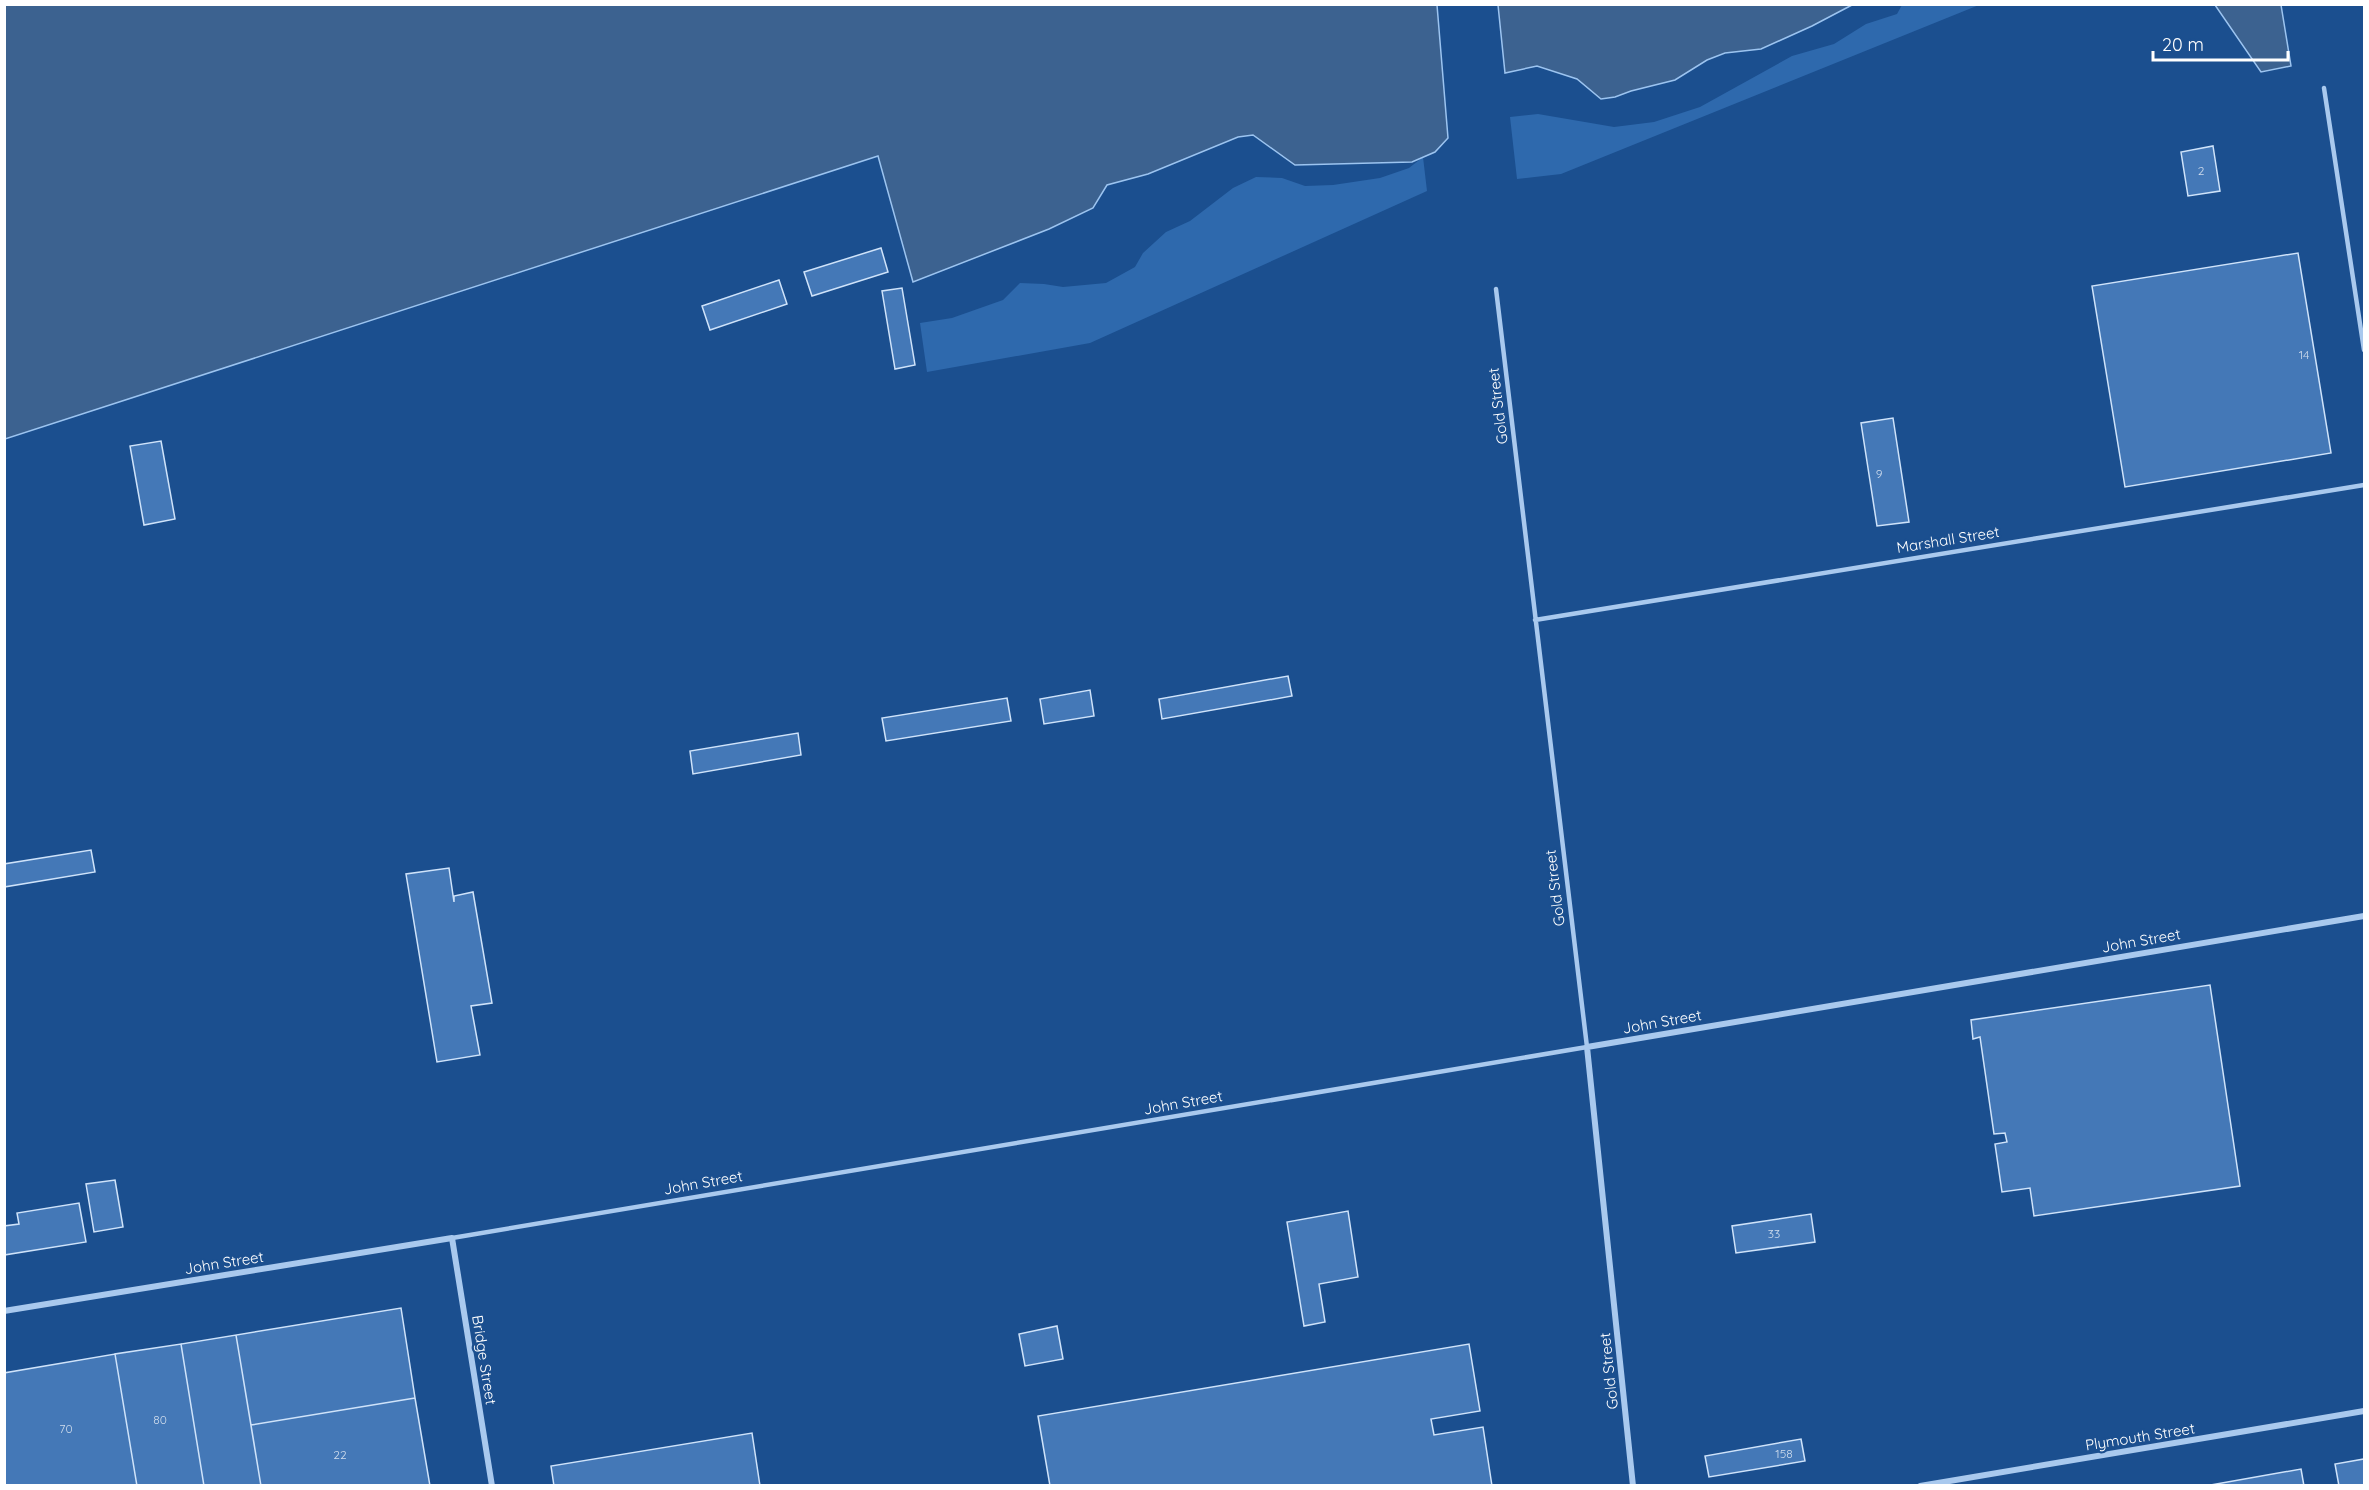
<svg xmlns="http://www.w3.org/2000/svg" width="2369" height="1490" font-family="Quicksand,sans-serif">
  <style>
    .green { fill: #2e69ad }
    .water { fill: #3c6290; stroke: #9cc4f0; stroke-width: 1.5 }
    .building { fill: #4478b7; stroke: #cfe3fa; stroke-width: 1.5 }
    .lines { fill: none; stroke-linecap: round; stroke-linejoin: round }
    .lane { stroke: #a9c9ee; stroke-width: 4.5 }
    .street { stroke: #a9c9ee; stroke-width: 6 }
    .labels { text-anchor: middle; stroke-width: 4.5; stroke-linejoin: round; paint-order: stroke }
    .number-label { font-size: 12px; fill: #d0dded }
    .street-label { font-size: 15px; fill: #fff; stroke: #1b4f8f }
  </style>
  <rect width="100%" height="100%" fill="#1b4f8f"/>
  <path class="green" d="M1902,5h77l-418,169 -44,5 -7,-62 28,-3 76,13 40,-5 46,-15 92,-51 42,-12 32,-20 31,-10z
    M1423,157l4,34 -337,152 -163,29 -7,-49 32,-5 51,-18 17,-17 24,1 19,3 43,-4 29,-16 8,-14 23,-21 24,-11 43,-33 23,-11 26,1 23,8 28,-1 47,-7 29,-10z"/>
  <path class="water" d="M4,5h1433l11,133 -13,14 -23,10 -117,3 -42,-30 -15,2 -90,37 -41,11 -14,23 -44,21 -136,53 -35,-126 -873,283z
    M1498,5v-1l354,1 -40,21 -51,23 -36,4 -18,7 -32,20 -44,11 -16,6 -14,2 -24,-20 -40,-13 -32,7z
    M2215,5h66l10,61 -30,6z"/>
  <path class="building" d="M2213,146l7,45 -32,5 -7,-44z
    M881,248l7,24 -76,24 -8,-24z
    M2298,253l33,200 -206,34 -33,-201z
    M779,280l8,24 -77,26 -8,-24z
    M902,288l13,77 -20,4 -13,-78z
    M1893,418l16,104 -32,4 -16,-103z
    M161,441l14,78 -31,6 -14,-79z
    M1288,676l4,20 -130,23 -3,-20z
    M1090,690l4,26 -50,8 -4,-25z
    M1007,698l4,23 -125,20 -4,-23z
    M798,733l3,22 -108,19 -3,-23z
    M91,850l4,22 -91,15v-23z
    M449,868l5,34v-6l19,-4 19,111 -21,3 9,49 -43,7 -31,-188z
    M2210,985l30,201 -206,30 -4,-28 -28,4 -7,-48 12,-2 -2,-9 -11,1 -14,-97 -7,2 -2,-19z
    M115,1180l8,47 -29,5 -8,-48z
    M79,1203l7,39 -82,13v-29l15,-2 -2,-11z
    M1348,1211l10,66 -39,7 6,38 -21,4 -17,-104z
    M1811,1214l4,28 -79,11 -4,-27z
    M401,1308l14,90 -164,27 -15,-90z
    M1057,1326l6,33 -38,7 -6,-32z
    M236,1335l25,151h-57l-23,-142z
    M181,1344l23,142h-67l-22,-132z
    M1469,1344l11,67 -49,8 3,16 49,-8 9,59h-442l-12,-70z
    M115,1354l22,132h-133v-113z
    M415,1398l15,88h-169l-10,-61z
    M752,1433l8,53h-206l-3,-20z
    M1801,1439l4,22 -96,16 -4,-21z
    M2364,1459v27h-25l-4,-22z
    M2301,1469l3,17h-99z"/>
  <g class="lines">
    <path class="lane" d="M2324,88l40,262
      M1535,620l829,-135
      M452,1238l1135,-191 -91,-758"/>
    <path class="street" d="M4,1311l448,-73 40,248
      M1633,1486l-46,-439 777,-131
      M1920,1486l444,-75"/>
  </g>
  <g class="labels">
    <g class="number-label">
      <text x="2201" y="175">2</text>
      <text x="2304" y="359">14</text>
      <text x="1879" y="478">9</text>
      <text x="1774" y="1238">33</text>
      <text x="160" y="1424">80</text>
      <text x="66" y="1433">70</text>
      <text x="1784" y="1458">158</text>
      <text x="340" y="1459">22</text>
    </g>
    <g class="street-label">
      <text transform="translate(1498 406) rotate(-97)" y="5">Gold Street</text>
      <text transform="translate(1948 540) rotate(-9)" y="5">Marshall Street</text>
      <text transform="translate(1555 888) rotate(-97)" y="5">Gold Street</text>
      <text transform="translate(2141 941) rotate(-10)" y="5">John Street</text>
      <text transform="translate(1662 1022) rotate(-10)" y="5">John Street</text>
      <text transform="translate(1183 1103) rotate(-10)" y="5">John Street</text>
      <text transform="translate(703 1183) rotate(-10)" y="5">John Street</text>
      <text transform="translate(224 1263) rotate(-9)" y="5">John Street</text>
      <text transform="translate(484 1360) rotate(81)" y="5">Bridge Street</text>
      <text transform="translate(1609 1371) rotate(-96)" y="5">Gold Street</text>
      <text transform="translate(2140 1437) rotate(-9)" y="5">Plymouth Street</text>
    </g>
  </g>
  <rect width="2369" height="1490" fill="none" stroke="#ffffff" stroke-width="12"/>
  <path d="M2153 51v9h135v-9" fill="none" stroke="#ffffff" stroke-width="3"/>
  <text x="2162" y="51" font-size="18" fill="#ffffff" stroke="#1b4f8f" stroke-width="4.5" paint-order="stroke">20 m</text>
</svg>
